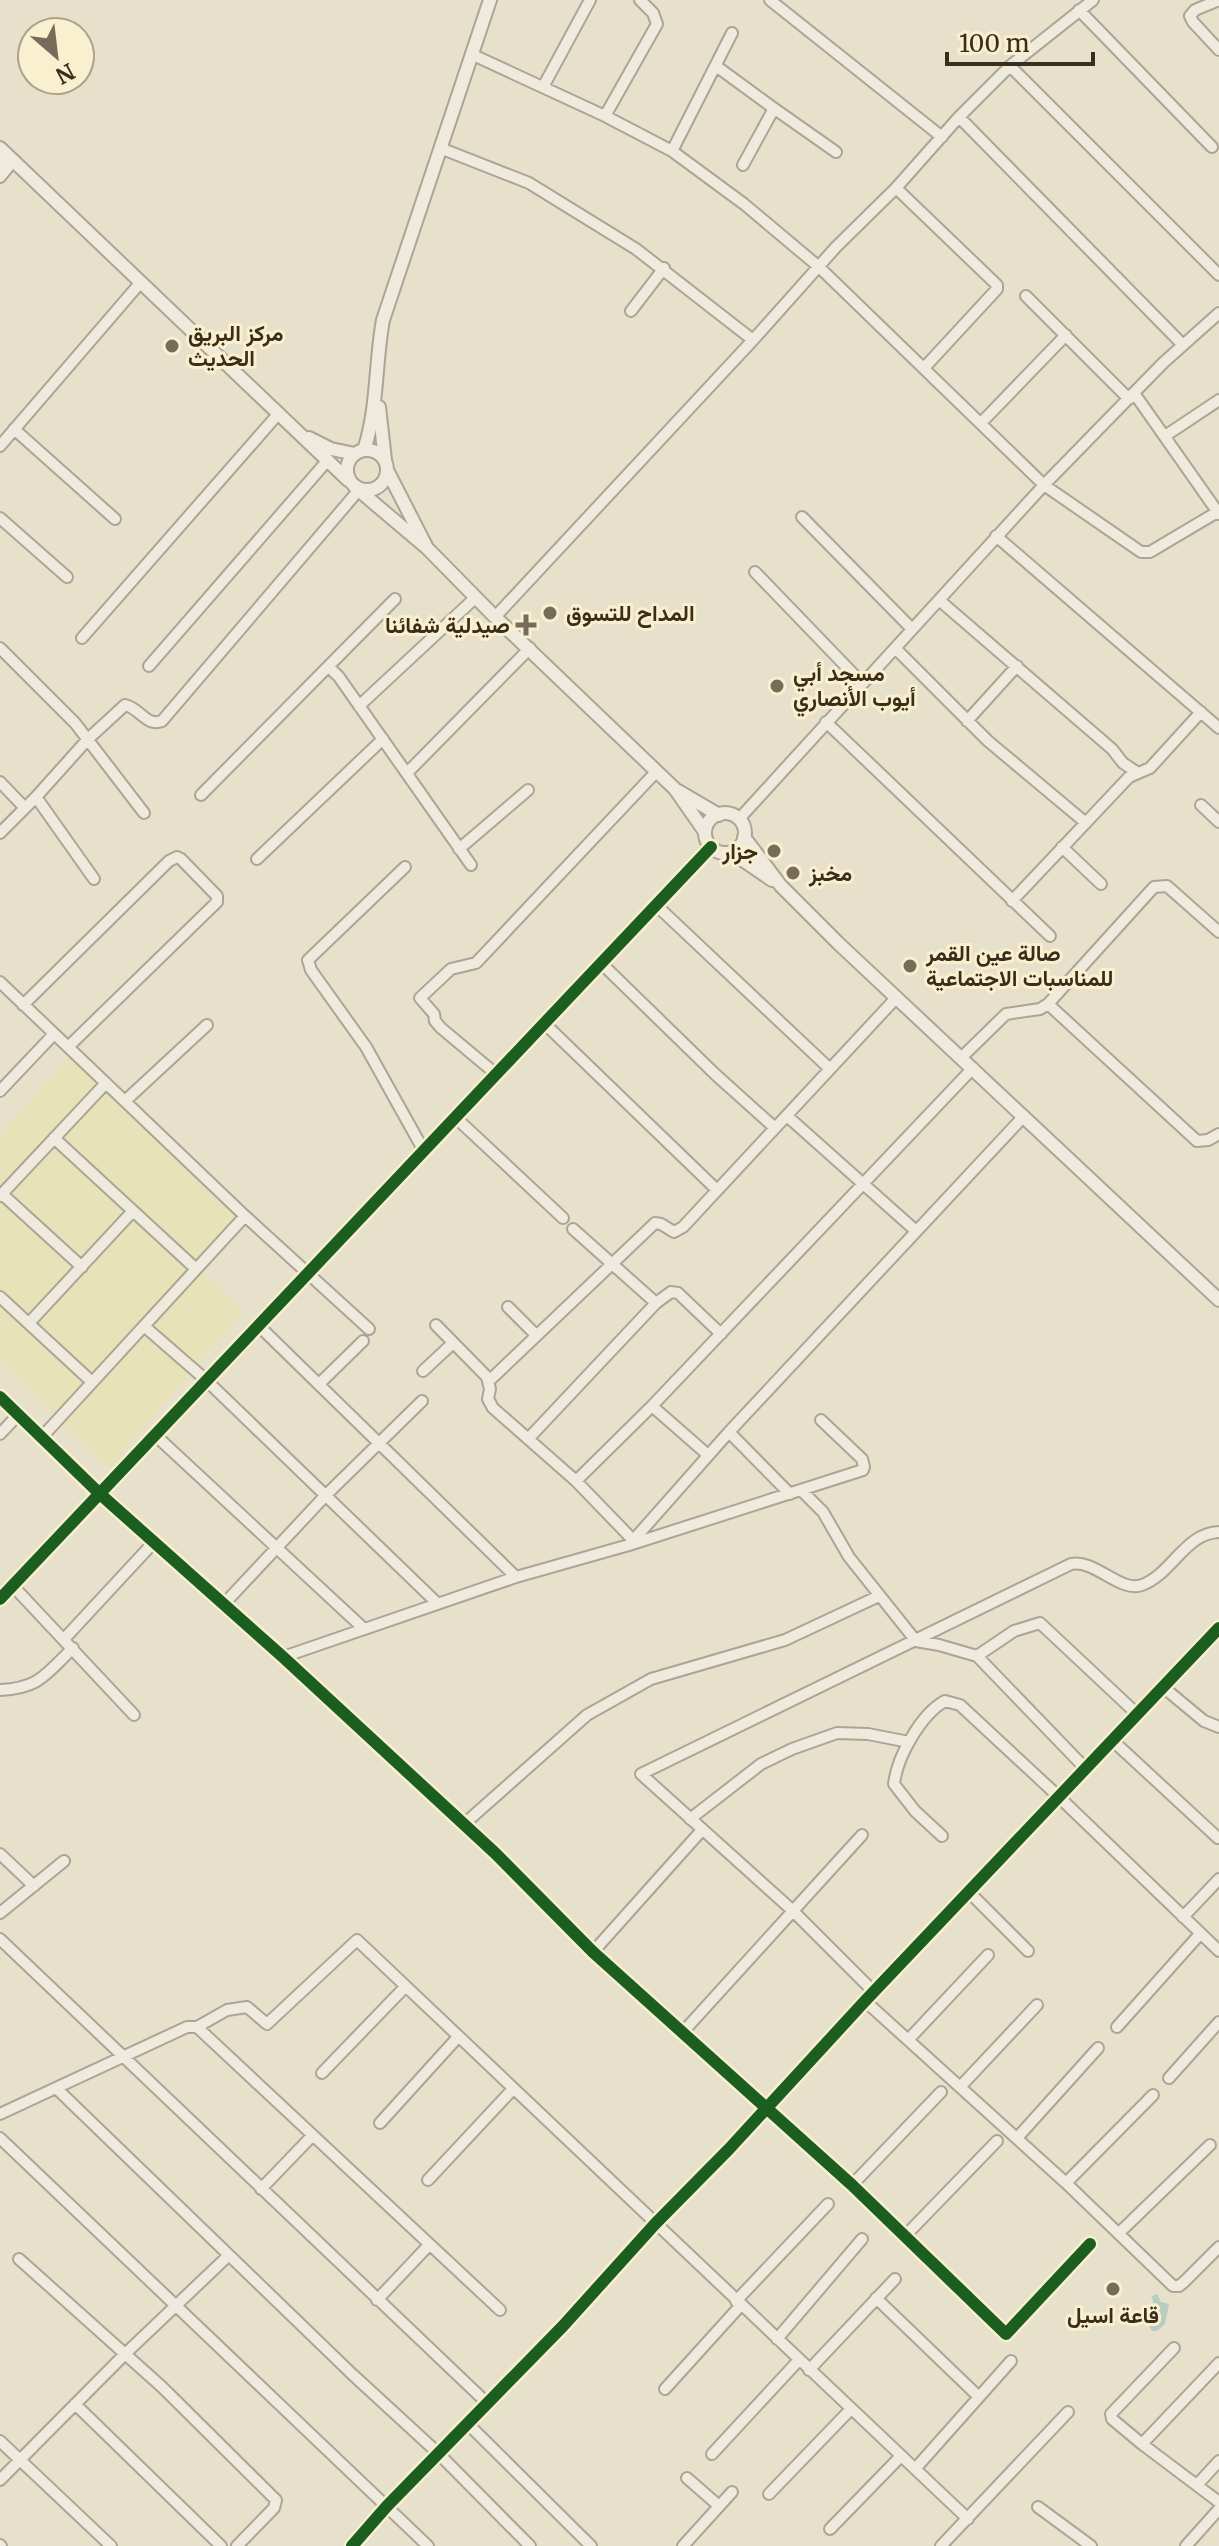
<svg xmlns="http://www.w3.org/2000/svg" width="1219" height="2546" font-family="Merriweather,Vazirmatn,serif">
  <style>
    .farmland { fill: #e8e2b9 }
    .water { fill: #b7cdc0 }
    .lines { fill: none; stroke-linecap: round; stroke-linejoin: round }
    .minor-casing { stroke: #aca494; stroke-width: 14 }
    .tertiary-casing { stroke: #aca494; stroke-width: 16 }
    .minor { stroke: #eeeadd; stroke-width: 10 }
    .tertiary { stroke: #eeeadd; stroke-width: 12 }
    .cycleway-casing { stroke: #f9f0cf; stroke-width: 17 }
    .cycleway { stroke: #1b5e20; stroke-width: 12 }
    .poi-dot { fill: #776c59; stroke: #f9f0cf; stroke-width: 3 }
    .labels { text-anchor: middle; stroke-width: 6; stroke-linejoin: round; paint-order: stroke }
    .poi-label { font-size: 22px; font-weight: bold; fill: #3b2d1b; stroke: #f9f0cf; text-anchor: start }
  </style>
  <rect width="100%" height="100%" fill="#e7e1cb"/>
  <path class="farmland" d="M70,1056l177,161 -46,55 42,40 -135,157 -108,-109v-225z"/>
  <path class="water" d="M1157,2294l4,8 8,2 -4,20 -8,7h-5l-4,-7 6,-15 -2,-13z"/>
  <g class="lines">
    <g class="minor-casing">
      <path id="minor" d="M770,0l172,137
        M1219,0l-24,10 -5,6 3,6 26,28
        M1079,10l133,137
        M471,54l134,62 67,35 72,53 75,63 225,218 97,67h9l69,-41
        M716,66l56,41v5l-29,53
        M1010,66l209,209
        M543,87l47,-87
        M772,107l64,45
        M605,116l52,-92 -4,-11 -13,-13
        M959,117l224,228
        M440,148l89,35 107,66 117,91
        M672,151l60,-118
        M0,164l8,-9
        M0,177l14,-17
        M896,188l101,97v4l-73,79
        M1026,296l103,103
        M631,311l33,-43
        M1134,393l85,121
        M981,423l85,-88
        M14,429l101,90
        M1165,436l54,-36
        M0,446l141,-164
        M802,517l110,112
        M0,518l67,59
        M996,536l223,192
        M755,572l107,111
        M939,600l173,149 11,14 15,10
        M495,617l258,-277 83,-93 60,-59 63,-71 51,-51 83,-66
        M82,638l197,-225
        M0,648l75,75 69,90
        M895,648l93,93 98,82
        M149,666l178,-205
        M329,667l10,10 132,188
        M359,706l116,-108
        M967,721l50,-55
        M826,722l224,214
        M407,773l123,-125
        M0,782l25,26
        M201,795l194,-196
        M36,797l58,82
        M1201,805l18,17
        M739,819l305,-334 119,-122 56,-50
        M0,833l36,-36 52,-58 37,-34c15,3 21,22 37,16l196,-230
        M1062,847l39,37
        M459,849l69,-59
        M257,859l126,-120
        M405,867l-97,93 3,10 55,77 58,104
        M1012,901l117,-124 21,-9 51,-56
        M656,905l174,164
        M601,963l115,112 59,53
        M0,982l245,234 124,113
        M1048,1004l149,137 11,-1 11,-6
        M23,1005l146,-144 8,-4 4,2 36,37v6l-149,145
        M544,1023l173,167
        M962,1057l44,-43 34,-5 8,-5 106,-117 13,-1 52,46
        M496,1074l-55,-46 -6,-7 -1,-7 -14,-16 31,-29 25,-6 181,-192
        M0,1091l54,-57
        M125,1101l82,-76
        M787,1116l129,115
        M455,1117l108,101
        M54,1138l142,131
        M2,1194l80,73
        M0,1196l106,-113
        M573,1229l83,74
        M0,1297l92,85
        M508,1307l28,28
        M29,1323l104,-112
        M258,1325l258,252
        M436,1325l51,52 3,12 -2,10 5,9 83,73 57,59
        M144,1326l62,54 231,223
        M423,1371l30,-28
        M489,1381l166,-158 6,1 13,8 9,-5 214,-230
        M319,1384l44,-43
        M0,1397l100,97 183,163 212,196 98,99 259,233 154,149 84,-90
        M652,1406l56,49
        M729,1432l61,62
        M0,1434l19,-20
        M154,1434l209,194
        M42,1437l203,-221
        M528,1439l128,-136 15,-11 7,1 43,41
        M576,1481l76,-75 321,-338
        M801,1490l22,22 26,45 67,84 23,4 38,11 108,112
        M630,1544l99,-112 295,-316
        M13,1586l121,129
        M223,1605l103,-110 96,-94
        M65,1638l89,-96
        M977,1656l37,-25 26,-8 97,91
        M283,1657l233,-80 113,-32 234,-75 1,-3 -2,-8 -41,-39
        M1163,1687l41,34 15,6
        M0,1690c40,-2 46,-16 73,-42
        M1112,1740l106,98
        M690,1819l71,-55 31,-15 45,-16 31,1 41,8
        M463,1825l124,-110 64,-36 134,-39 94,-44
        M942,1836l-27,-25 -21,-27c3,-27 27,-70 51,-83l15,4 98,91 161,155
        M0,1854l34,32
        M969,1892l59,59
        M0,1913l64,-52
        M1183,1917l36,-38
        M0,1939l488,465
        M593,1952l109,-122
        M874,1992l-82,-82 -151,-136 430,-210c24,-5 49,29 71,21 30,-11 43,-52 77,-53
        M865,2001l201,182 107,103h6l5,-4 35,-35
        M197,2027l303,283
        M1117,2027l83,-93
        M682,2033l180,-198
        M908,2040l80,-85
        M322,2073l83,-86
        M1169,2078l50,-56
        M960,2087l77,-82
        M56,2088l296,286 87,80 91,92
        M0,2114l187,-87h10l30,-17 20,-3 20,17 90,-84 611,579
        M380,2123l78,-86
        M0,2138l428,408
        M1017,2138l81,-90
        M428,2180l85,-91
        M1066,2183l87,-88
        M852,2185l89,-93
        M261,2189l51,-53
        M1119,2233l91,-88
        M905,2236l92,-95
        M19,2259l143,128 114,113 -2,8 -37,38
        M876,2298l103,99
        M377,2300l52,-55
        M736,2301l92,-97
        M777,2339l85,-100
        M1174,2348l-63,66 1,5 30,25 77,58
        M809,2370l86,-91
        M665,2389l76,-84
        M75,2404l146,142
        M468,2424l123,122
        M0,2441l111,105
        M1142,2444l77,-81
        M712,2454l87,-94
        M915,2469l96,-108
        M687,2478l32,28
        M0,2480l125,-126 103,-98
        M1197,2485l22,-24
        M769,2494l82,-85
        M1038,2507l53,39
        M830,2529l71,-73
        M0,2545l1,1
        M683,2546l49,-54
        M941,2546l127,-134
        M1186,2546l33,-37"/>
    </g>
    <g class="tertiary-casing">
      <path id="tertiary" d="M0,148l348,332
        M379,407l6,53
        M309,438l22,11 24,5
        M347 470a20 20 0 1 1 40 0a20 20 0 1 1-40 0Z
        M364,450c14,-42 11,-87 19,-130l107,-320
        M387,470l40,78
        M355,487l72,61 68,69 180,172 30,43
        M678,791l41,24
        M705 833a20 20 0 1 1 40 0a20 20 0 1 1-40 0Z
        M744,837l37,49 57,57 381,357
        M731,852l41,28
        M0,1599l711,-752
        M352,2546l35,-40 176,-180 92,-102 74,-75 136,-148 354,-373"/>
    </g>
    <use href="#minor" class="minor"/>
    <use href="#tertiary" class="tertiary"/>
    <g class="cycleway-casing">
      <path id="cycleway" d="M0,1397l100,97 183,163 212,196 98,99 259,233 154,149 84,-90
        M0,1599l711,-752
        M352,2546l35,-40 176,-180 92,-102 74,-75 136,-148 354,-373"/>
    </g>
    <use href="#cycleway" class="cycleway"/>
  </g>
  <g class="poi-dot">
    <circle cx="172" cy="346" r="8"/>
    <circle cx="550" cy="613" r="8"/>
    <path d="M522 613h8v8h8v8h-8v8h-8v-8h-8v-8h8z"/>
    <circle cx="777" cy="686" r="8"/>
    <circle cx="774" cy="851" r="8"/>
    <circle cx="793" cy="873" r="8"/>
    <circle cx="910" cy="966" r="8"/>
    <circle cx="1113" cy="2289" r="8"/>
  </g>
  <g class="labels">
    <g class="poi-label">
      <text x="188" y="341">مركز البريق<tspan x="188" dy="25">الحديث</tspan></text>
      <text x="566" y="621">المداح للتسوق</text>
      <text x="510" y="633" text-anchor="end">صيدلية شفائنا</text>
      <text x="793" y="681">مسجد أبي<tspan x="793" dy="25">أيوب الأنصاري</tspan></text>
      <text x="758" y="859" text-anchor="end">جزار</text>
      <text x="809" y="881">مخبز</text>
      <text x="926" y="961">صالة عين القمر<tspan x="926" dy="25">للمناسبات الاجتماعية</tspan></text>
      <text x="1113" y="2323" text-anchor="middle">قاعة اسيل</text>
    </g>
  </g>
  <g transform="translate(56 56) rotate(152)"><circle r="38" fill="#f9f0cf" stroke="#ada287" stroke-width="2"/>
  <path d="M0-6L14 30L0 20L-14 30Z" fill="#776c59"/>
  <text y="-12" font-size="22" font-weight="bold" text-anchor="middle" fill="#3b2d1b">N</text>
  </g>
  <path d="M947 52v12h146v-12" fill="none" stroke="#3b2d1b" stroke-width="4"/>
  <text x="959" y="52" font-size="24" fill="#3b2d1b" stroke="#f9f0cf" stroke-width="6" paint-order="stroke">100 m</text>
</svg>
